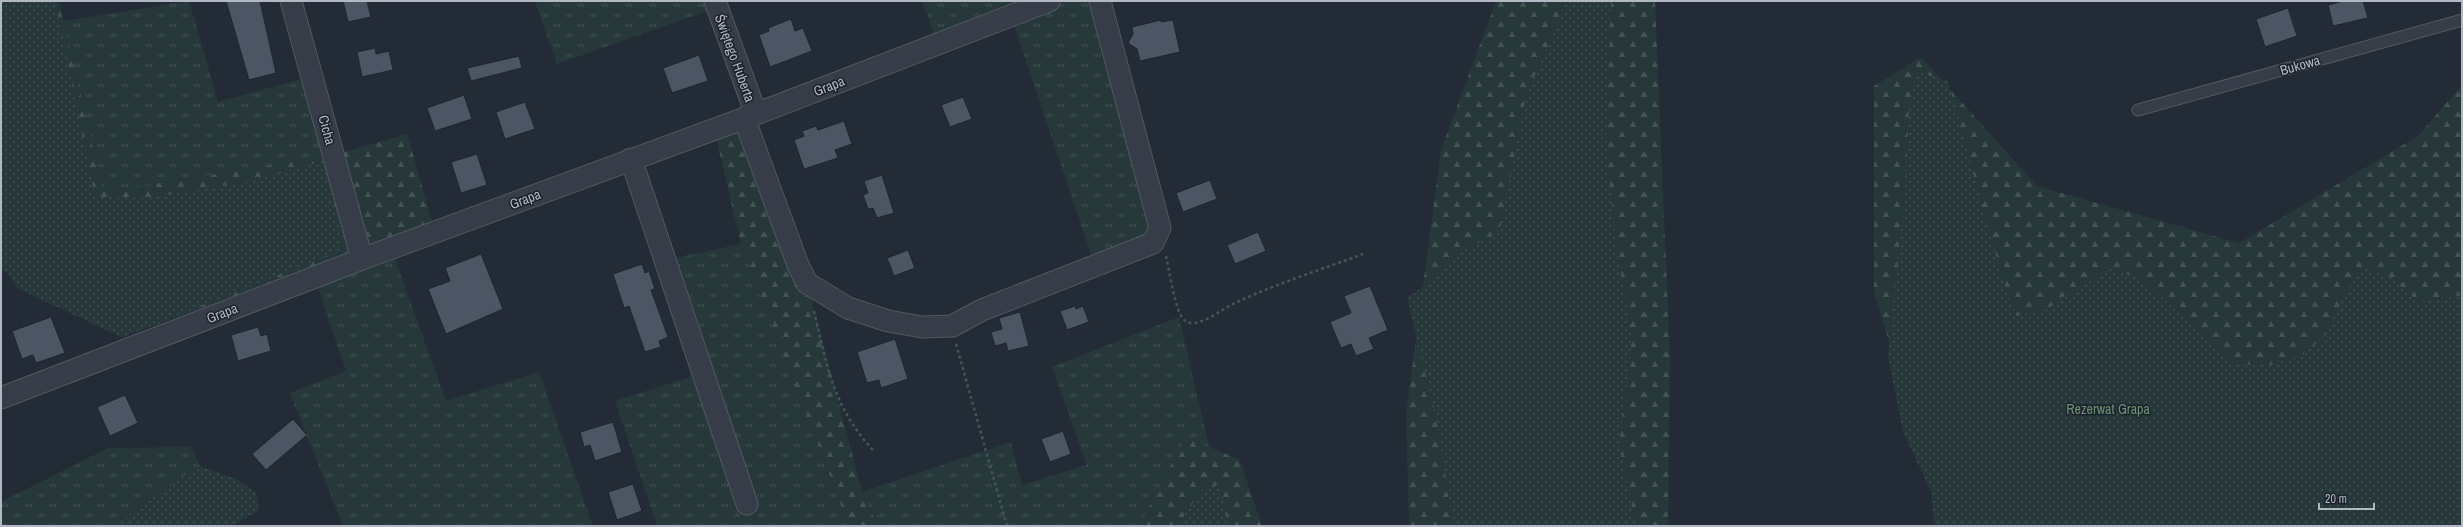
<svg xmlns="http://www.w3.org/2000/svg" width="2463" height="527" font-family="'Archivo Narrow',sans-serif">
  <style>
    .grass { fill: url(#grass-tufts) }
    .forest { fill: url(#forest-firs) }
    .park { fill: url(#park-dots) }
    .building { fill: #4b5563; stroke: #1d242e }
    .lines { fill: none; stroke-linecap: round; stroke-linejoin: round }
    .service-casing { stroke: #515862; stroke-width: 13 }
    .minor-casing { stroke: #515862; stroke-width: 23 }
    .path { stroke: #445557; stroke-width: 2.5; stroke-dasharray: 3 3; stroke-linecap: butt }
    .service { stroke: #363d48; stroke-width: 11 }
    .minor { stroke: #363d48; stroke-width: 21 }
    .labels { text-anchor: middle; stroke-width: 3; stroke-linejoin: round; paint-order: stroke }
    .street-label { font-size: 14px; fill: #b1b8c4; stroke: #1b222c }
    .park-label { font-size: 14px; fill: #6a9373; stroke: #1b222c }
  </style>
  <defs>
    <pattern id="grass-tufts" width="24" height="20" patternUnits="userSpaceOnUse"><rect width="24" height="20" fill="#263839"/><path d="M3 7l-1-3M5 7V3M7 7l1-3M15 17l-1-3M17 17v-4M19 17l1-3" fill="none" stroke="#435354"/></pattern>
    <pattern id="forest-firs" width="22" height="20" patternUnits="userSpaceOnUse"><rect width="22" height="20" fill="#263839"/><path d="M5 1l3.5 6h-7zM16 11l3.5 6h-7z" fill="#435354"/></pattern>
    <pattern id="park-dots" width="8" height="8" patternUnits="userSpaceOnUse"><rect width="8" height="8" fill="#263839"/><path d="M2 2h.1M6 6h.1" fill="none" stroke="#435354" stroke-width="1.8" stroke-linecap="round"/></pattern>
  </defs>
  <rect width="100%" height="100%" fill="#232b37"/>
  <path class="grass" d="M189,1l29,101 94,-26 14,84 -231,37 -36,-175z
    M535,1h175l3,8 -156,55z
    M922,1h111l-98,36z
    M1063,1h31l55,226 -3,10 -53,23 -81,-241z
    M741,244l108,282h-192l-42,-125 88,-28 -38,-113z
    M395,259l51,142 93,-29 54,154h-250l-53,-133 56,-22 -28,-83z
    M1179,317l39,168 -41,41h-299l-16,-34 149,-50 11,43 65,-20 -35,-98z
    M191,447l9,19 -58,39 -26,21h-115v-24l107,-54z"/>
  <path class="forest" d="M1,1h58l44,191 228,-36 76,-22 26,90 -311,113 -103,-48 -14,-19 -4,2z
    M1496,1h159l15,358 -2,167h-259l-3,-112 35,-264z
    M1921,57l116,129 202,57 179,-107 44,-51v441h-527l-2,-39 -59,-195v-206z
    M744,118l63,165 55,209 16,34h-29l-108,-282 -27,-115z
    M1186,437l54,23 22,66h-123z"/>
  <path class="park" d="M1,1h54l40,196 55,1 101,-17 75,-21 16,80 -3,11 -217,86 -103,-48 -14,-19 -4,2z
    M1566,1h45l-5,137 9,102 17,97 -13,109 17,80h-185l1,-9 -14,-91 -31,-128 31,-22 24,-25 37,-18 28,-141 26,-56z
    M1917,72l31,9 55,199 13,36 31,-7 63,-40 32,10 90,85 39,1 31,-10 21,-17 27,-53 12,-18 30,12 28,24 42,-8v231h-527l-4,-35 -28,-59 -15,-75 18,-176 3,-73z
    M200,466l35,13 21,13 3,12 -2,7 -25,15h-116l26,-21z
    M1218,485l7,21 2,20h-50l25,-36z"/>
  <path class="building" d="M226,1h34l16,72 -27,7z
    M343,1h24l4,16 -23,5z
    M2343,1h20l5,17 -35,8 -5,-21z
    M2288,8l9,28 -32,11 -9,-28z
    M791,19l4,12 8,-3 9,23 -42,16 -11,-32 10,-4 -1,-3z
    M1161,20v2l12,-2 7,32 -40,9 -3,-12 -9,-6 5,-9 -1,-7z
    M375,48l1,6 13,-3 4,19 -31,7 -5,-25z
    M699,55l9,26 -36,12 -9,-25z
    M519,56l3,12 -51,13 -4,-13z
    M464,95l8,24 -37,12 -8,-23z
    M963,97l9,22 -22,8 -9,-22z
    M525,102l10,27 -30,10 -9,-27z
    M844,121l8,23 -17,6 3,8 -34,11 -10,-29 10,-4 -2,-5 14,-5 2,4z
    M477,154l10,31 -26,8 -10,-31z
    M882,175l12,38 -17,5 -4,-10 -5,1 -5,-14 5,-2 -4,-12z
    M1210,180l7,19 -34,13 -7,-19z
    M1258,232l8,19 -31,13 -8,-19z
    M908,250l7,18 -21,8 -7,-18z
    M481,254l22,55 -57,25 -18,-45 22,-8 -5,-13z
    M642,264l3,9 4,-2 6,18 -4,1 17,47 -9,4 2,6 -16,5 -16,-46 -5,2 -11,-34z
    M1370,286l18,44 -19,8 5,11 -18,7 -5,-12 -10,4 -11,-26 21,-9 -7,-17z
    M1075,306l1,3 7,-3 6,16 -22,8 -7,-19z
    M1020,312l9,34 -21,5 -2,-8 -11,3 -4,-14 11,-3 -3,-11z
    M51,317l14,36 -29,10 -3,-8 -11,4 -10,-28z
    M258,327l3,9 6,-2 4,17 -33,10 -7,-26z
    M895,339l13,40 -27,9 -2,-8 -12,3 -10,-31z
    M125,395l13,28 -28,13 -13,-29z
    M293,419l14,16 -41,35 -14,-16z
    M613,422l9,30 -27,9 -5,-16 -6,2 -4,-15z
    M1063,431l8,23 -21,8 -9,-23z
    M633,484l9,27 -25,9 -9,-28z"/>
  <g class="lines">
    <g class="service-casing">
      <path id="service" d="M2138,110l324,-90"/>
    </g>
    <g class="minor-casing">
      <path id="minor" d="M291,1l71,258
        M715,1l41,113
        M744,118l54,147 9,18 41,25 40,13 34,6 30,-1 30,-16 171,-67 7,-15 -60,-227
        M631,159l116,345
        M1,398l361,-139 394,-145 293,-113"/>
    </g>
    <path class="path" d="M1166,256c3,13 9,55 18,64 12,11 38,-11 49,-16 42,-20 87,-34 130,-50
      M814,311c13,55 20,99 61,141
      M956,344l51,182"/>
    <use href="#service" class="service"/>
    <use href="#minor" class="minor"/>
  </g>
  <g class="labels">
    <g class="street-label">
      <text transform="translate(735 58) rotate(70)" y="5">Świętego Huberta</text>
      <text transform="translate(2300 65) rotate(-16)" y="5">Bukowa</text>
      <text transform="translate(829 86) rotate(-22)" y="5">Grapa</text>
      <text transform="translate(327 130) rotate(75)" y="5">Cicha</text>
      <text transform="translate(525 199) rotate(-21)" y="5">Grapa</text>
      <text transform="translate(222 313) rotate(-21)" y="5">Grapa</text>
    </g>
    <g class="park-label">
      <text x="2108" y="414">Rezerwat Grapa</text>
    </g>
  </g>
  <rect width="2463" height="527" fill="none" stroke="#b1b8c4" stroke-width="4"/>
  <path d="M2319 503v6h55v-6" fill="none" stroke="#b1b8c4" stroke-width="2"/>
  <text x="2325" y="503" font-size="12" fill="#b1b8c4" stroke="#1b222c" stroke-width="3" paint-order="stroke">20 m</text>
</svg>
